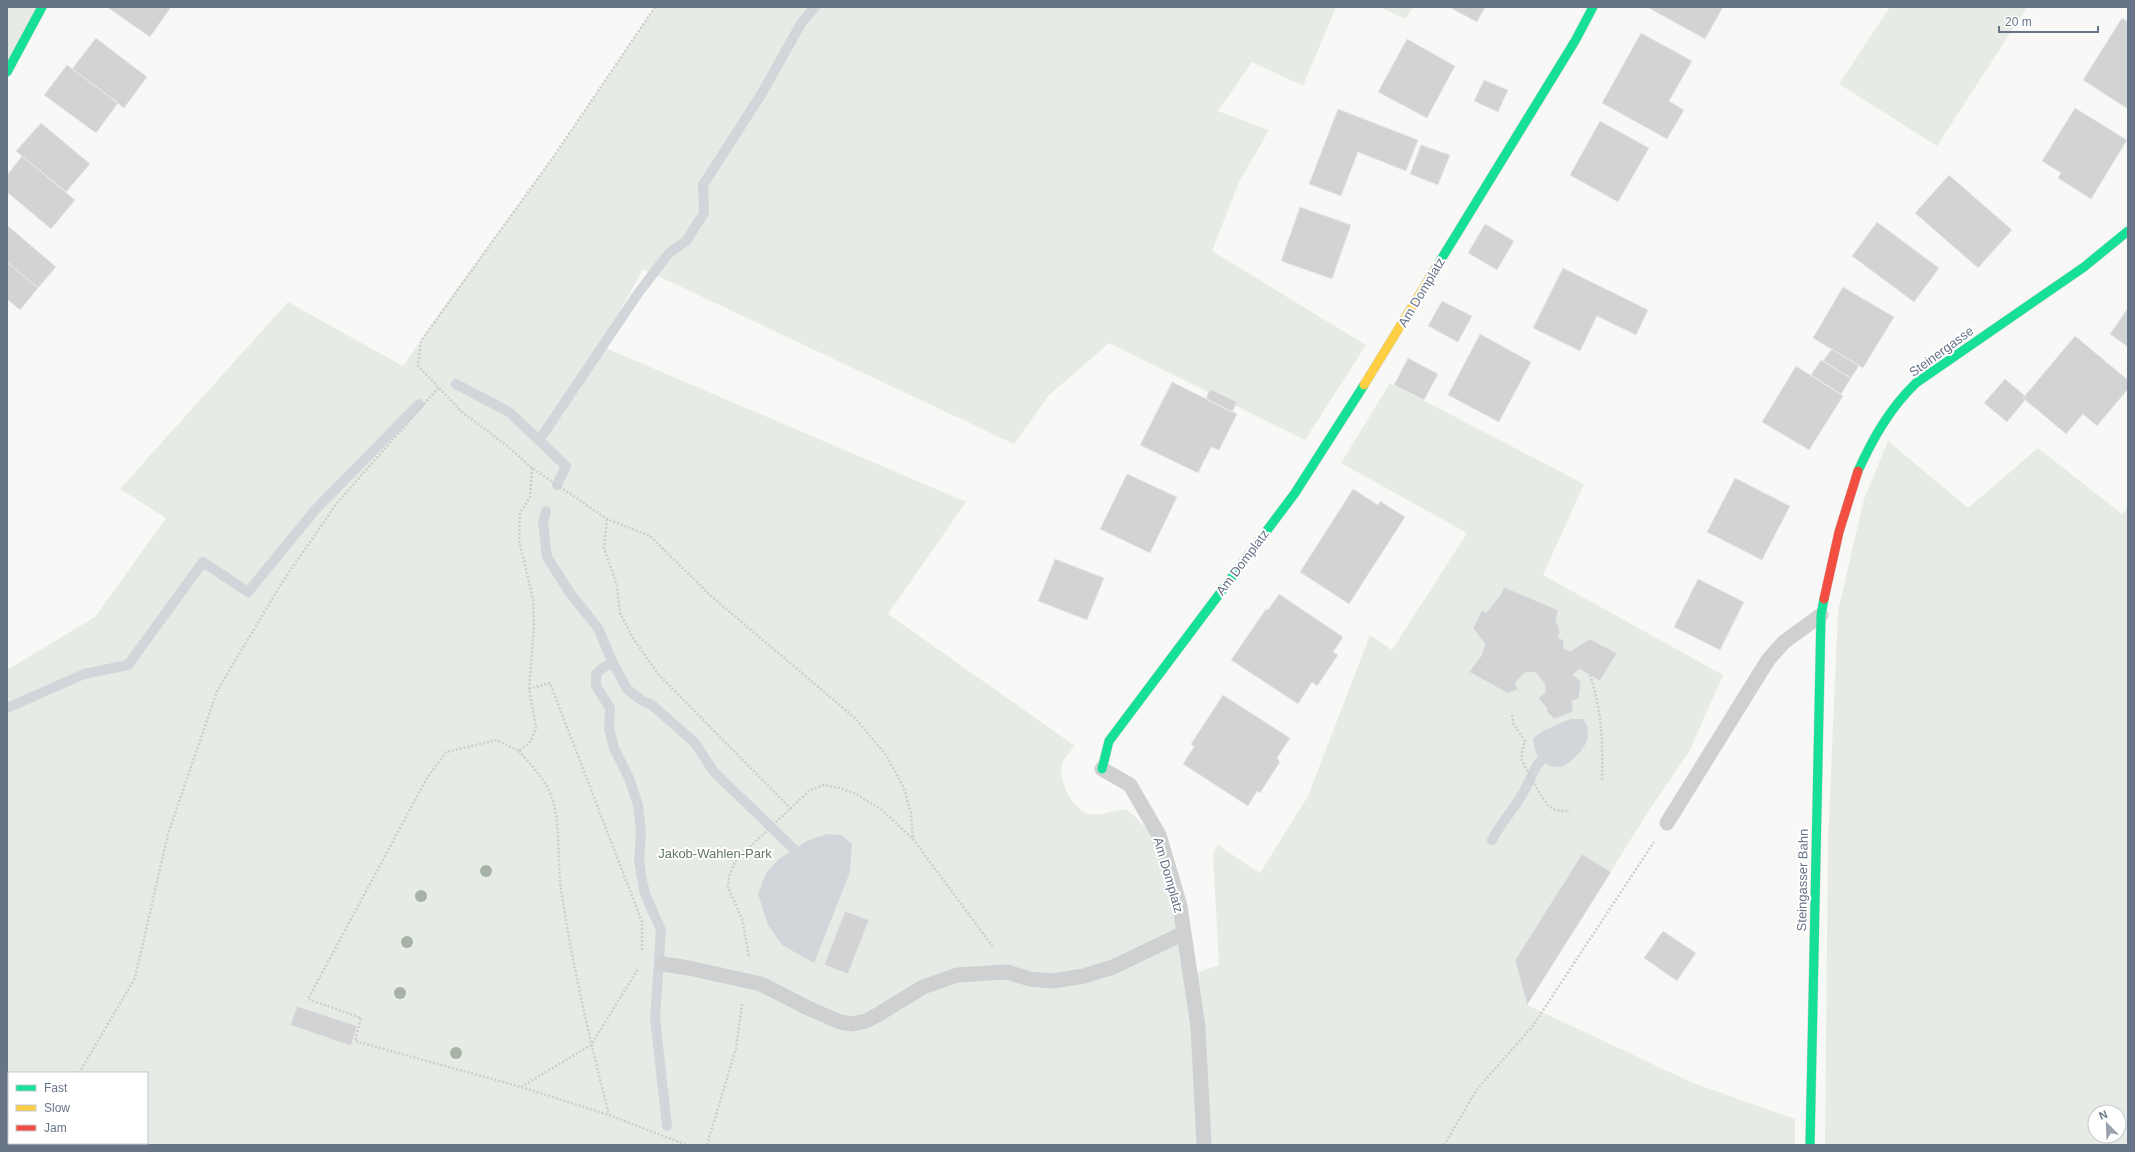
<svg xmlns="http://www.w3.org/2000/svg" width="2135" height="1152" font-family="Helvetica,sans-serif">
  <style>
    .green { fill: #e7ebe5; fill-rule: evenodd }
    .water { fill: #d2d6da }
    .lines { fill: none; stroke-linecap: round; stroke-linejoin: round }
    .stream { stroke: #d2d6da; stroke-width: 10 }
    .building { fill: #d2d3d4; stroke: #e7e7e6 }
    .fast-casing { stroke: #d4d6d6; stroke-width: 10 }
    .slow-casing { stroke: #d4d6d6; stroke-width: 10 }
    .jam-casing { stroke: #d4d6d6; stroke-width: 10 }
    .path { stroke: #cecece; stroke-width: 2.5; stroke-dasharray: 2 2; stroke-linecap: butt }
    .lane { stroke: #cfd0d2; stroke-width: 15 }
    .fast { stroke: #16e098; stroke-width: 9 }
    .slow { stroke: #ffcf43; stroke-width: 9 }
    .jam { stroke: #f24e42; stroke-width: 9 }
    .tree { fill: #a6b2a5 }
    .labels { text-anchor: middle; stroke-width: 4; stroke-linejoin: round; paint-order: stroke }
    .street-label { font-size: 13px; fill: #677387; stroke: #fff }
    .park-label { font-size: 13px; fill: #627962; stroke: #fff }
  </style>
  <rect width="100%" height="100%" fill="#f8f8f7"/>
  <path class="green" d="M7,7h35l-35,63z
    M655,7h681l-33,79 -51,-24 -34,49 51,19 -30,52 -27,69 154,94 -61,95 -196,-97 -60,52 -35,49 -371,-175 -42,77 365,156 -78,112 187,132c-4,5 -11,12 -13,18 -4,16 10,45 27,50 12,3 31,-7 39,-3 6,3 10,10 15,14 5,4 11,7 16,10l34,139 26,-9 -6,-111 5,-9 42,28 48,-77 62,-161 22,15 75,-117 -126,-70 49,-80 194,101 -41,91 180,100 -33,75 -42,62 -121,193 166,78 102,36v26h-1788v-475l88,-53 71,-99 -46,-29 168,-187 115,64 52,-75 99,-135zM9,1073h138v70h-138z
    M1379,7h34l-7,12z
    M1890,7h137l-90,139 -98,-62z
    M1888,441l80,67 70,-60 84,66 6,-6v637h-303l3,-304 10,-230 26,-112zM2095,1112h24v24h-24z"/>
  <path class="water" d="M1570,719h13c14,19 -4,38 -21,48 -19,1 -28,-10 -29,-29l10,-7z
    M827,834l15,1 10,9 -2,28 -36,91 -32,-18 -14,-20 -10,-31 8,-21 14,-15 27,-17z"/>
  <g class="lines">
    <path class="stream" d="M456,384l53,28 57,54 -9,19
      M540,439l99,-147 30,-39 17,-12 18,-28 -1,-28 59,-92 40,-71 13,-15
      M546,511l-3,12 4,34 23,36 28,35 15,35 -9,4 -8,7v12l14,22 -1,20 5,20 15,30 9,27 3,27 -2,29 3,18
      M613,663l14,26 14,11 11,5 43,38 19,29 80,77
      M7,708l77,-34 44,-9 75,-103 45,30 67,-82 104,-106
      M1492,840c9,-17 21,-30 31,-47 7,-11 9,-22 18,-33
      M643,884l2,10 16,36 -6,89 12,107"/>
  </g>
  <path class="building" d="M107,7h64l-21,30z
    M1449,7h36l-8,15z
    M1647,7h76l-18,32z
    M2122,18l6,4v87l-45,-29z
    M1641,33l51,28 -23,40 15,9 -17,29 -65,-36z
    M96,38l51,39 -23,31 -52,-39z
    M1407,39l48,27 -28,52 -49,-26z
    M67,65l51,38 -22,30 -52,-38z
    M1484,80l24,10 -10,22 -24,-11z
    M2075,108l52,32 -36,59 -33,-21 3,-5 -19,-12z
    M1338,109l80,31 -12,31 -48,-19 -17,44 -32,-12z
    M1600,121l49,27 -31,54 -48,-27z
    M41,123l49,41 -24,28 -50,-41z
    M1421,145l29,10 -12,30 -28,-11z
    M22,156l53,44 -24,29 -44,-37v-17z
    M1949,175l63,55 -34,38 -63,-55z
    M1300,207l51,18 -19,54 -51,-18z
    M1877,222l62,46 -25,34 -62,-46z
    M1485,224l29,17 -17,29 -29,-17z
    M7,225l49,42 -18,21 -31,-26z
    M7,262l31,26 -18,22 -13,-11z
    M1563,268l85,42 -12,25 -39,-19 -17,35 -47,-23z
    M1843,287l51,30 -31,51 -50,-30z
    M1442,301l30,15 -14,26 -30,-16z
    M2128,308v39l-18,-13z
    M1480,334l51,28 -32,60 -51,-27z
    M2075,336l53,44v9l-31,37 -14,-12 -17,20 -43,-36z
    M1832,349l27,17 -8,12 -28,-17z
    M1408,358l30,16 -14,26 -30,-15z
    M1821,360l30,18 -10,16 -30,-19z
    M1796,366l47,30 -34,54 -47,-28z
    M2005,379l20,17 -2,2 2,2 -18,22 -23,-19z
    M1172,382l65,32 -18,36 -8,-3 -13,26 -58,-28z
    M1210,389l27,13 -5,10 -26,-13z
    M1127,474l50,23 -27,56 -50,-24z
    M1735,478l55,28 -28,54 -55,-28z
    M1353,489l25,16 2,-4 25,16 -56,87 -49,-32z
    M1055,559l49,19 -17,42 -49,-19z
    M1698,579l46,23 -24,48 -46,-23z
    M1504,587l54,23 -2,10 4,12 -2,5 6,4 -1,7 7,3 20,-12 27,14 -17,28 -21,-12 -6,6 8,6 -2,18 -7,2 1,11 -19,7 -7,-7 -1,-5 -8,-9 7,-5v-9l-10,-12 -11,1 -9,10 3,7 -11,3 -38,-21 12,-16 4,-12 -12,-16 9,-18 4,3 13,-16z
    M1279,594l64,43 -10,15 5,3 -21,31 -5,-4 -14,22 -67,-44 35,-51 2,1z
    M1223,695l67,43 -13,20 3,4 -20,31 -3,-2 -9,15 -65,-42 11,-17 -3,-3z
    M1582,854l29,18 -84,133 -12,-45z
    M845,911l24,9 -21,54 -24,-9z
    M1663,931l33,22 -19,28 -33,-23z
    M297,1006l60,20 -6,20 -61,-21z"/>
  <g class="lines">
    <g class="fast-casing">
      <path id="fast" d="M7,72l35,-65
        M1434,271l141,-230 18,-34
        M1858,471c15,-33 32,-63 58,-88l168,-116 44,-36
        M1102,769l7,-28 186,-248 69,-108
        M1810,1145l11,-530 3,-16"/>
    </g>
    <g class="slow-casing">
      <path id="slow" d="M1364,385l70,-114"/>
    </g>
    <g class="jam-casing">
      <path id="jam" d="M1824,599l15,-67 19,-61"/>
    </g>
    <path class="path" d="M655,7l-101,149 -133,185 -3,25 44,46 44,33 26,23 75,51 43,17 61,60 144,122 31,37 18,33 7,25 2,26
      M532,468l-2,29 -10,16 -1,28 14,57 1,27 -5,64 7,39 -5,13 -12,10 -22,-11 -51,12 -19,26 -119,221 53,19 -6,23 166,46 88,28 78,30
      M607,519l-3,29 13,38 3,27 13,25 25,36 133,135
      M1590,675c12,37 13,66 12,105
      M529,689l21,-6 92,239v28
      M1512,715l1,8 12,18c-2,6 -4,13 -3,19 1,4 23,44 27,46 6,5 14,5 21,5
      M519,751c12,14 27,29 33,47 9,27 5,62 9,91 11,76 29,151 48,226
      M749,956l-7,-37 -14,-32 1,-11 7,-16 74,-70 14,-5 16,3 16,6 26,16 31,29 80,108
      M79,1073l56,-95 33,-144 49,-143 66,-110 54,-78 102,-116
      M521,1087l70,-42 47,-76
      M25,1145l2,-2
      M707,1145l29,-97 6,-44
      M1444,1145l33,-56 55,-62 122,-185"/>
    <path class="lane" d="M1102,769l28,16 29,50 21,71 18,121 6,118
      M1667,823l101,-163 16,-18 37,-27
      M663,964l26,4 72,16 47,24 32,14 12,2 14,-3 13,-7 44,-27 34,-12 50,-3 23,7 23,2 31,-5 29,-9 71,-34"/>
    <use href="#fast" class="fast"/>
    <use href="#slow" class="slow"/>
    <use href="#jam" class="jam"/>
  </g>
  <g class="tree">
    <circle cx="486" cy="871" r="6"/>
    <circle cx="421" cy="896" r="6"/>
    <circle cx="407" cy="942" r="6"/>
    <circle cx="400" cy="993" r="6"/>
    <circle cx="456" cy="1053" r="6"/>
  </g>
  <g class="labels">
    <g class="street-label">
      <text transform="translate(1421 292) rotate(-59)" y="5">Am Domplatz</text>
      <text transform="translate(1941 351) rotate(-36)" y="5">Steinergasse</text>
      <text transform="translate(1242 562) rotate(-53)" y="5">Am Domplatz</text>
      <text transform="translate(1169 875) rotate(74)" y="5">Am Domplatz</text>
      <text transform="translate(1802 880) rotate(-89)" y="5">Steingasser Bahn</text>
    </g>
    <g class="park-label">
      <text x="715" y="858">Jakob-Wahlen-Park</text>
    </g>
  </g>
  <rect width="2135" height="1152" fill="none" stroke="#677387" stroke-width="16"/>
  <rect x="8" y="1072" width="140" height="72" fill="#ffffff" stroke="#c2c7cf"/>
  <rect x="16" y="1085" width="20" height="6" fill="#16e098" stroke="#c2c7cf"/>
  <text x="44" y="1092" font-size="12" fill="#677387">Fast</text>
  <rect x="16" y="1105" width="20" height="6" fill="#ffcf43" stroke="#c2c7cf"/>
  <text x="44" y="1112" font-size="12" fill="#677387">Slow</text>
  <rect x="16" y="1125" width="20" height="6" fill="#f24e42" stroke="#c2c7cf"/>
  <text x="44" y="1132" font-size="12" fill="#677387">Jam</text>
  <g transform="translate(2107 1124) rotate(337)"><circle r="19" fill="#ffffff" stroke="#c2c7cf"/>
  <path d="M0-3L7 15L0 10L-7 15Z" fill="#9aa2ae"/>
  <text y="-6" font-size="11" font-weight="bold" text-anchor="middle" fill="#677387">N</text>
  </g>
  <path d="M1999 26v6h99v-6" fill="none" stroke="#677387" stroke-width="2"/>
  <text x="2005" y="26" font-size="12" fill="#677387" stroke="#ffffff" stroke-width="3" paint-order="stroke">20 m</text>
</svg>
